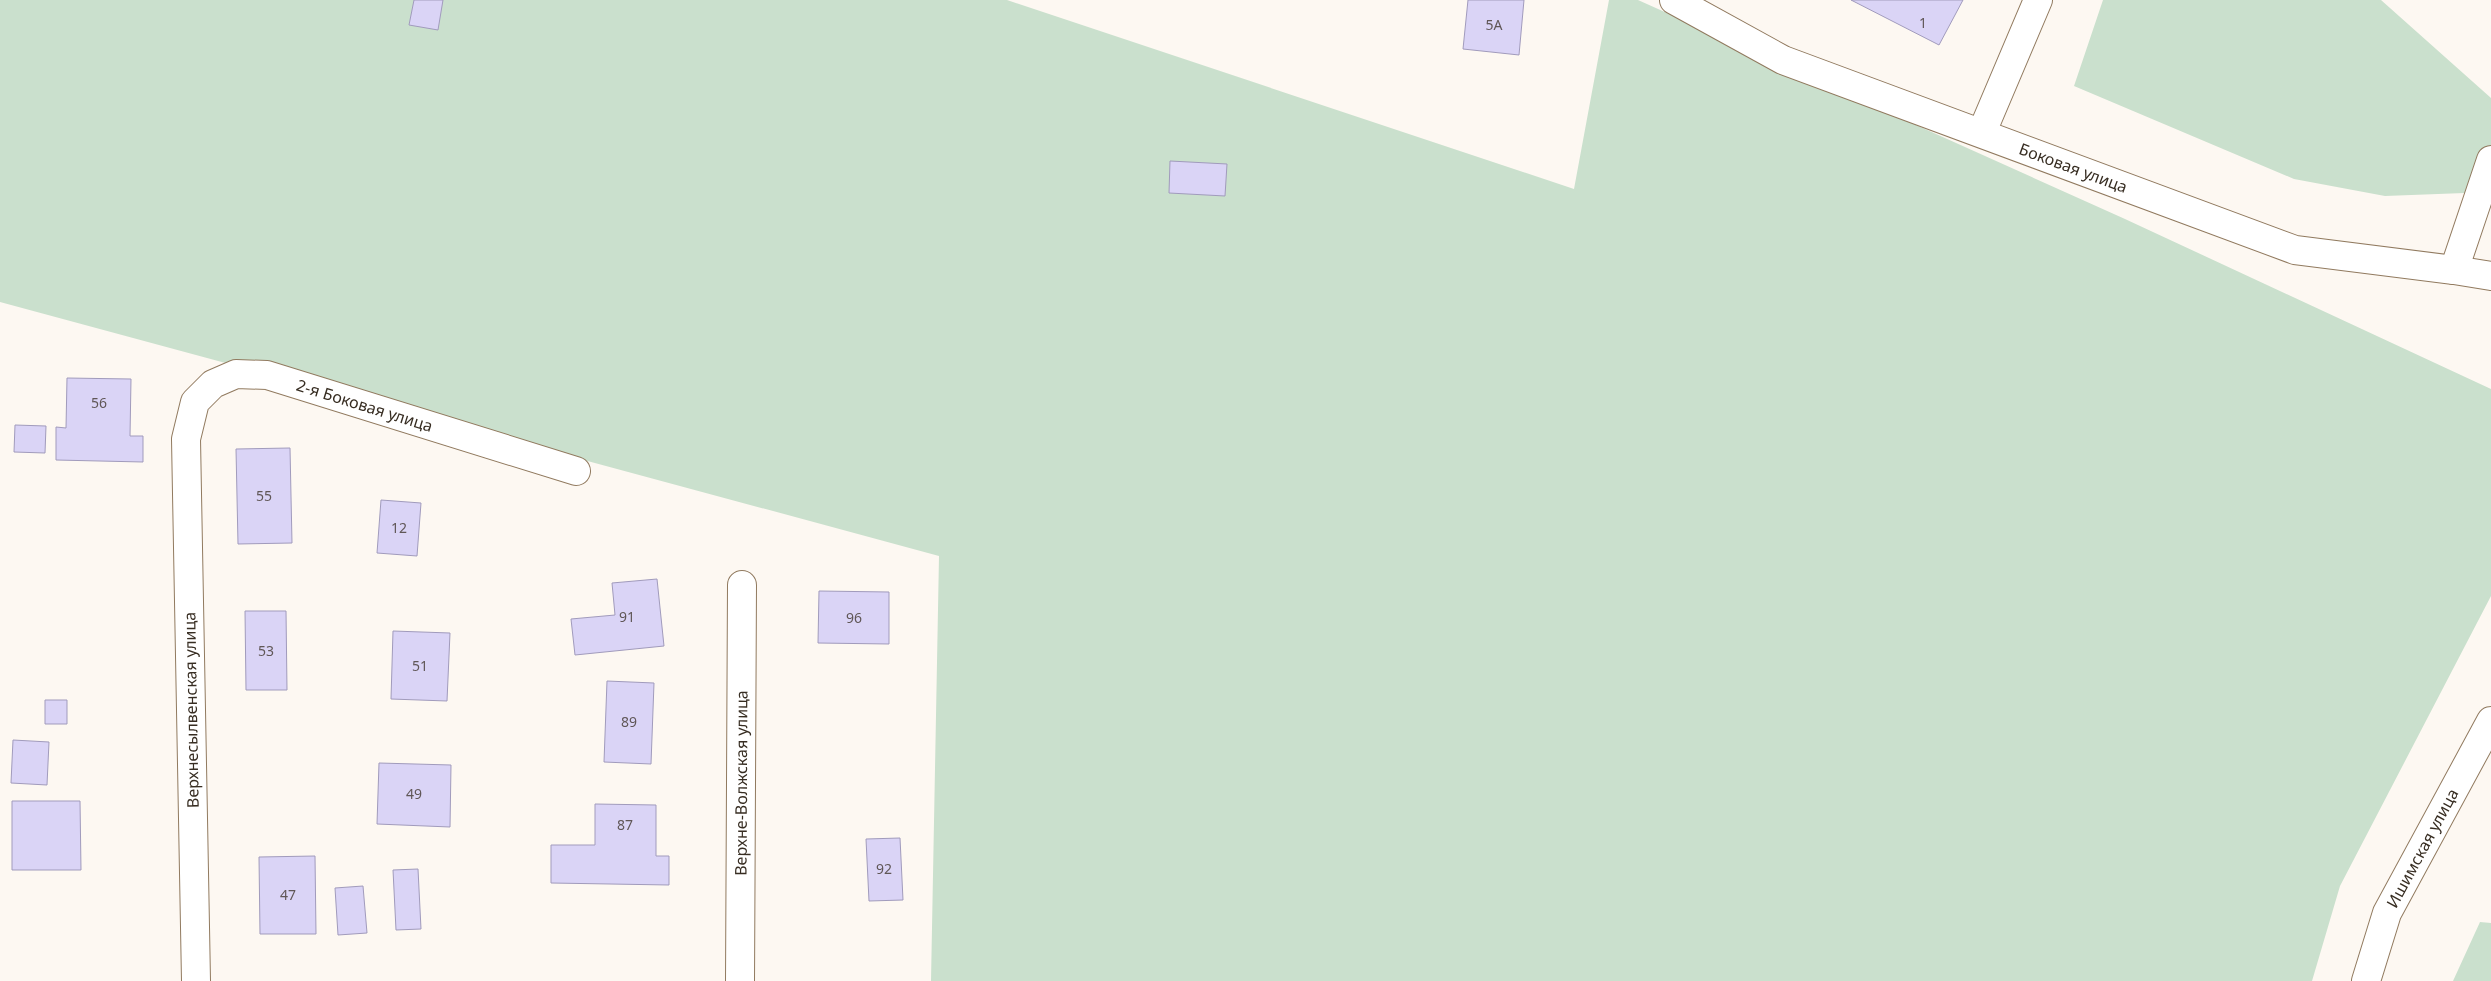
<svg xmlns="http://www.w3.org/2000/svg" width="2491" height="981" font-family="'Noto Sans',sans-serif">
  <style>
    .green { fill: #cae0cd }
    .building { fill: #dad4f6; stroke: #a19bbc }
    .lines { fill: none; stroke-linecap: round; stroke-linejoin: round }
    .minor-casing { stroke: #917a5f; stroke-width: 30 }
    .minor { stroke: #fff; stroke-width: 28 }
    .labels { text-anchor: middle; stroke-width: 4; stroke-linejoin: round; paint-order: stroke }
    .number-label { font-size: 14px; fill: #605757 }
    .street-label { font-size: 16px; fill: #372d22; stroke: #fff }
  </style>
  <rect width="100%" height="100%" fill="#fdf8f2"/>
  <path class="green" d="M0,0h1007l567,189 35,-189h29l487,219 366,170v207l-151,290 -28,95h-1381l8,-425 -939,-254z
    M2103,0h278l110,98v94l-106,4 -91,-17 -220,-93z
    M2480,922l11,1v58h-38z"/>
  <path class="building" d="M414,0h29l-5,30 -29,-5z
    M1468,0h56l-5,55 -56,-6z
    M1851,0h112l-24,45z
    M1170,161l57,3 -2,32 -56,-3z
    M67,378l64,1 -1,57h13v26l-87,-2v-33l10,1z
    M15,425l31,1 -1,27 -31,-1z
    M290,448l2,95 -54,1 -2,-95z
    M381,500l40,3 -4,53 -40,-3z
    M657,579l7,67 -89,9 -4,-36 44,-4 -3,-32z
    M819,591l70,1v52l-71,-1z
    M245,611h41l1,79h-41z
    M393,631l57,2 -3,68 -56,-2z
    M607,681l47,2 -3,81 -47,-2z
    M45,700h22v24h-22z
    M13,740l36,2 -2,43 -36,-2z
    M379,763l72,2 -1,62 -73,-3z
    M12,801h68l1,69h-69z
    M595,804l61,1v51h13v29l-118,-2v-38h44z
    M900,838l3,62 -34,1 -3,-62z
    M315,856l1,78h-56l-1,-77z
    M418,869l3,60 -25,1 -3,-60z
    M363,886l4,47 -29,2 -3,-47z"/>
  <g class="lines">
    <g class="minor-casing">
      <g id="minor">
        <path id="s1" d="M1674,0l109,60 512,190 159,20 37,6"/>
        <path d="M1982,132l56,-132"/>
        <path d="M2454,270l37,-110"/>
        <path id="s2" d="M196,981l-10,-542 9,-37 18,-18 23,-10 31,1 309,96"/>
        <path id="s3" d="M740,981l2,-396"/>
        <path id="s4" d="M2366,981l21,-68 104,-192"/>
      </g>
    </g>
    <use href="#minor" class="minor"/>
  </g>
  <g class="labels">
    <g class="number-label">
      <text x="1923" y="28">1</text>
      <text x="1494" y="30">5А</text>
      <text x="99" y="408">56</text>
      <text x="264" y="501">55</text>
      <text x="399" y="533">12</text>
      <text x="627" y="622">91</text>
      <text x="854" y="623">96</text>
      <text x="266" y="656">53</text>
      <text x="420" y="671">51</text>
      <text x="629" y="727">89</text>
      <text x="414" y="799">49</text>
      <text x="625" y="830">87</text>
      <text x="884" y="874">92</text>
      <text x="288" y="900">47</text>
    </g>
    <g class="street-label">
      <text dy="6" stroke="none"><textPath href="#s1" startOffset="434">Боковая улица</textPath></text>
      <text dy="6" stroke="none"><textPath href="#s2" startOffset="764">2-я Боковая улица</textPath></text>
      <text transform="translate(191 710) rotate(-91)" y="6">Верхнесылвенская улица</text>
      <text dy="6" stroke="none"><textPath href="#s3" startOffset="198">Верхне-Волжская улица</textPath></text>
      <text dy="6" stroke="none"><textPath href="#s4" startOffset="145">Ишимская улица</textPath></text>
    </g>
  </g>
</svg>
